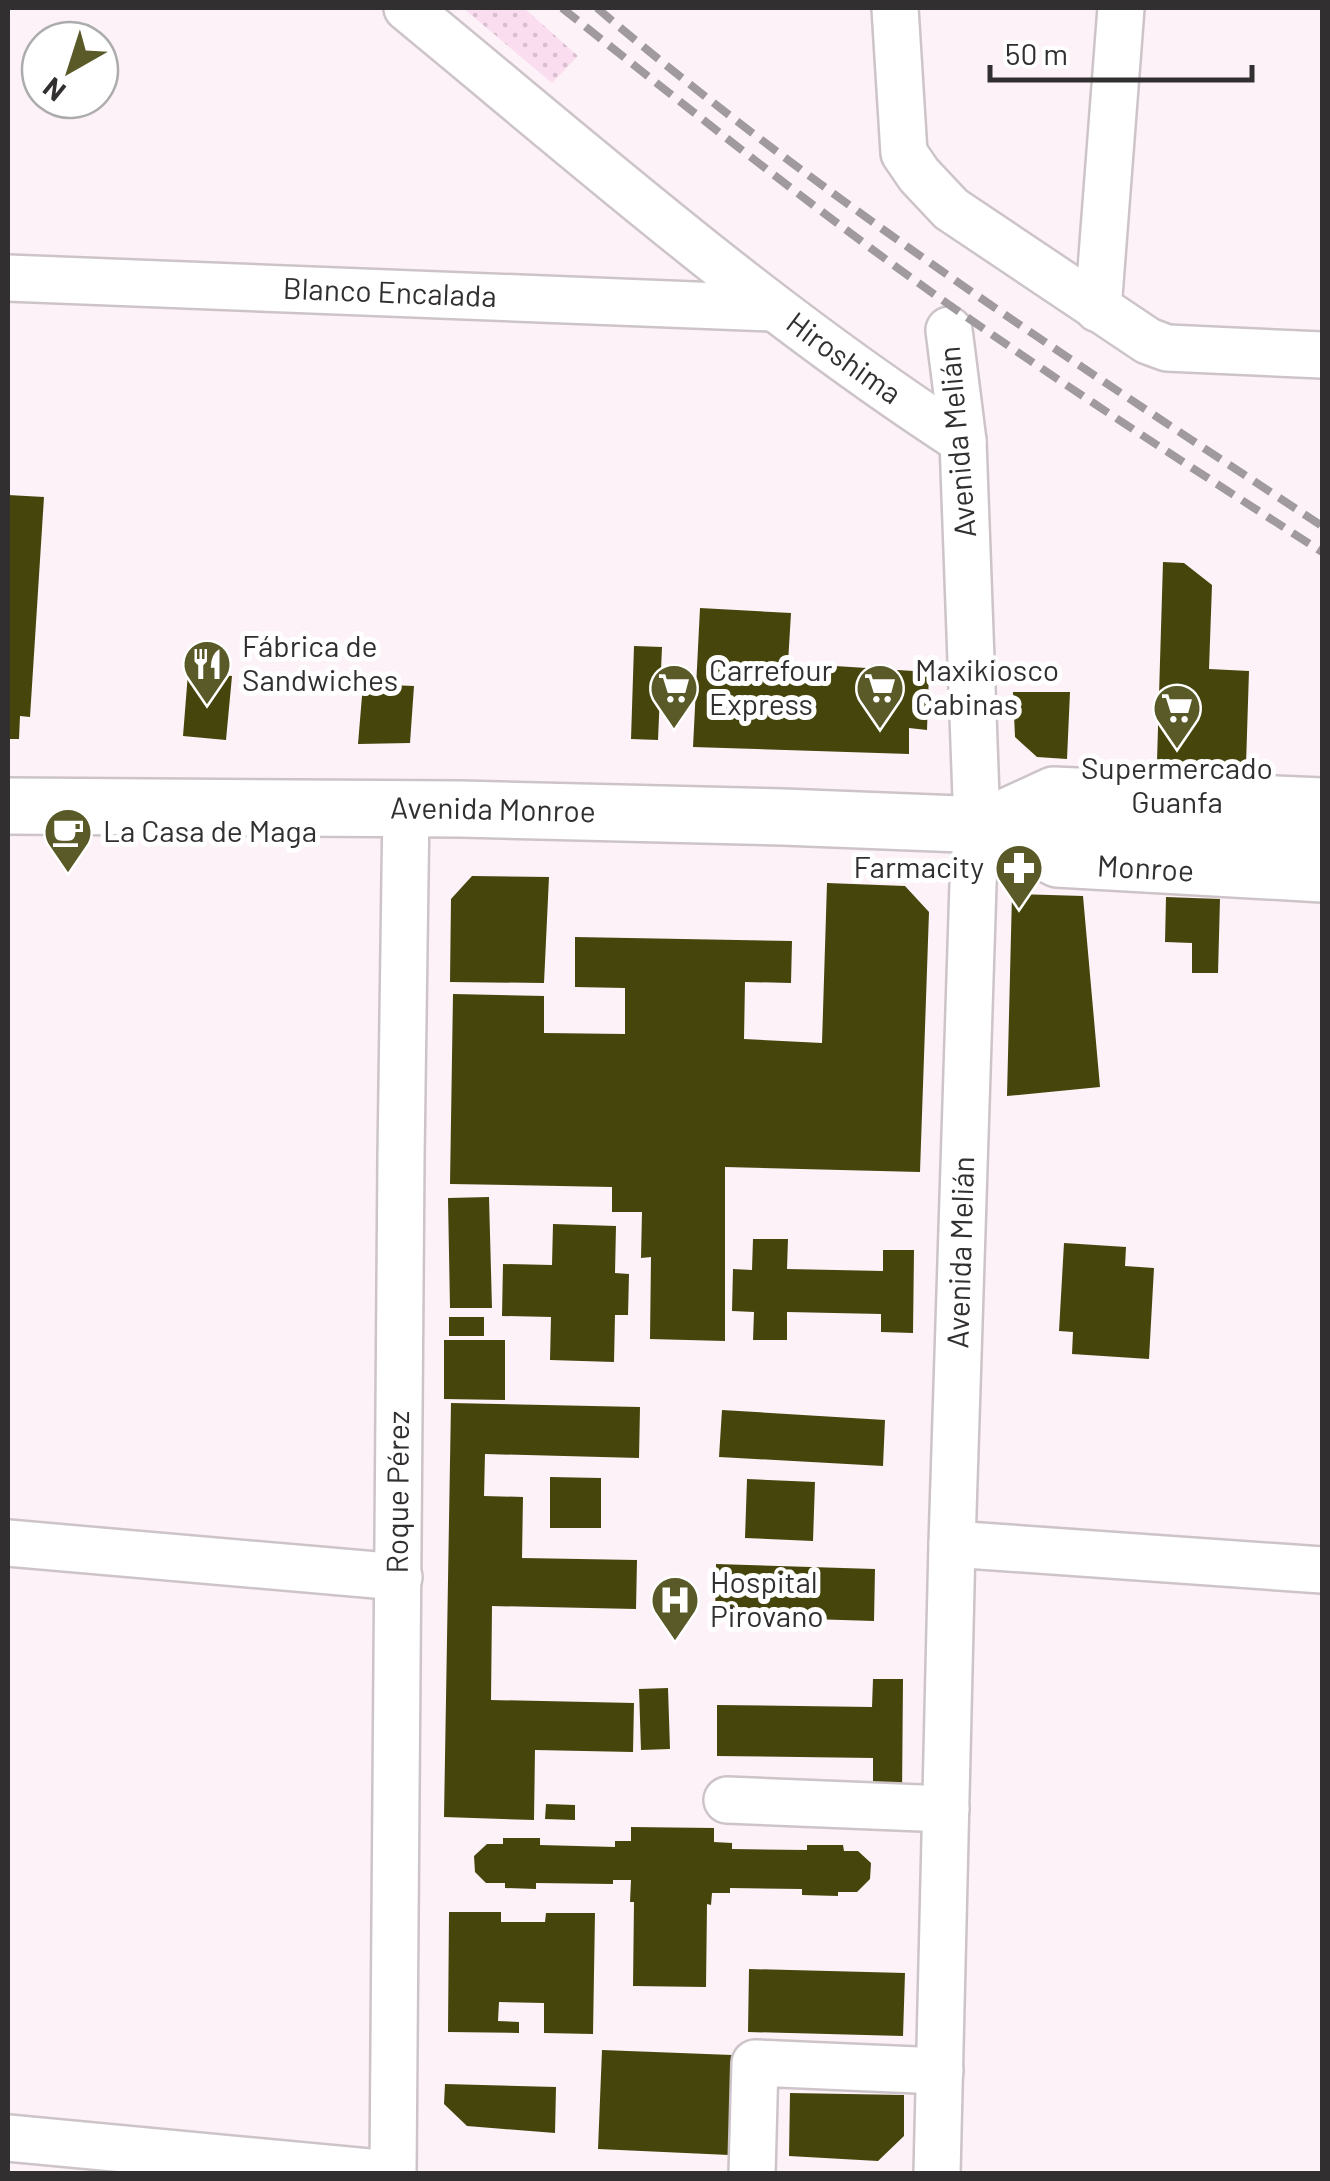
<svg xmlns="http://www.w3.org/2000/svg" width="1330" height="2181" font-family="Barlow,sans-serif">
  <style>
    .grass { fill: url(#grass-dots) }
    .building { fill: #46460c }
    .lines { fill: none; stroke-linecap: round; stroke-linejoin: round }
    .minor-casing { stroke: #cdc4c9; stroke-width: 50 }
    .major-casing { stroke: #cdc4c9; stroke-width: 60 }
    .minor { stroke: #fff; stroke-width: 45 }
    .major { stroke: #fff; stroke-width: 55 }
    .rail { stroke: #a09a9e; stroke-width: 8; stroke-dasharray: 20 10; stroke-linecap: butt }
    .labels { text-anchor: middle; stroke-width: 10; stroke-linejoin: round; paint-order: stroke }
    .street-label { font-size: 30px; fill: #322f31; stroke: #fff }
    .poi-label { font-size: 30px; fill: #322f31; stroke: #fff; text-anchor: start }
  </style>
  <defs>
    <pattern id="grass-dots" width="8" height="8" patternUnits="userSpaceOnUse" patternTransform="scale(2.5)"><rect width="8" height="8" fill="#fbddf0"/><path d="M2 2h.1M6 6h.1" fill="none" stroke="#d8bece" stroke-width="1.8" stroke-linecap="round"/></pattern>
  </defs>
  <rect width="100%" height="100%" fill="#fcf2f8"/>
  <path class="grass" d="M463,8h61l54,48 -26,27z"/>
  <path class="building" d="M8,495l36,2 -14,220 -10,-1 -1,23h-11z
    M1163,562l21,1 28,22 -3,84 40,2 -3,94 -89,-4z
    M700,608l91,5 -3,50 141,9 -2,58 -18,-2v26l-216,-7z
    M634,646l28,1 -4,93 -27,-1z
    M188,673l44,3 -6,64 -43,-4z
    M363,684l51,2 -4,57 -52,1z
    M1013,692h57l-3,67 -30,-2 -22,-20z
    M472,876l77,1 -5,106 -94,-1 1,-83z
    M827,883l78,3 24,26 -9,260 -195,-5v174l-75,-2 1,-82 -10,1 1,-46h-30v-25l-162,-3 3,-190 91,2v37l81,1v-46l-50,-1v-50l217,4 -1,42 -46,-1 -1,57 78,4z
    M1012,894l71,2 17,191 -93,9z
    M1166,897l54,2 -2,74h-26v-30l-27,-1z
    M489,1197l3,111h-42l-2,-110z
    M553,1224l63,2 -1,47 14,1 -1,41h-13l-1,47 -64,-2 1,-43 -49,-1 1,-52 49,1z
    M753,1239h35l-1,30 96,2v-21h31l-1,83 -32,-1v-18l-94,-2v28h-34l1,-28 -22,-1 1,-42 19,1z
    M1064,1243l62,4 -1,19 29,2 -5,91 -77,-5 1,-22 -14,-1z
    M449,1317h35v19h-35z
    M444,1340h61v60l-61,-1z
    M451,1403l189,4 -1,51 -154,-4 -1,42 39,1 -1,61 115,2 -1,49 -144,-3 -1,94 143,3 -1,49 -98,-2 -1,70 -90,-3z
    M722,1410l163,10 -2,46 -164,-9z
    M550,1477l51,1v50h-51z
    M747,1479l68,3 -2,59 -68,-3z
    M716,1564l159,5 -1,52 -159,-5z
    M873,1679h30l-1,119h-29v-40l-156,-2v-51l155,2z
    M668,1688l2,61 -29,1 -2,-61z
    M546,1804l29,1v15l-30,-1z
    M631,1827l83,1v14l18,1v6l75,1v-5h36l1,6h14l13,12 -1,16 -13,13h-19v4l-36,-1v-6l-72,-1v5h-18l-1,12 -4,-1 -1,83 -73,-1 1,-84h-4l1,-22h-18v4l-77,-1v6l-31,-1v-5h-19l-11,-11 -1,-16 13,-12h16v-6h37v7l75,2v-6h16z
    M449,1912h52v10h44l1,-9h49l-2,121 -49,-1v-30l-45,-1 -1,19 21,1v11l-71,-1z
    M749,1969l156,4 -2,63 -155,-4z
    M602,2050l130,5 -3,100 -131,-6z
    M445,2084l111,3 -1,46 -88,-7 -23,-22z
    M790,2093l114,2v41l-26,25 -89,-5z"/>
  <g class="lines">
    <g class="minor-casing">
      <g id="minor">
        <path id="s1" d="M407,8c181,149 358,305 556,433"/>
        <path d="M895,8l9,145 15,22 32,34 197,132 19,7 155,7"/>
        <path id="s2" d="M8,278l764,30"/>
        <path d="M1098,309l23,-301"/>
        <path d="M979,824l74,-34 269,11"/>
        <path id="s3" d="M984,828l73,36 265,15"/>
        <path d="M8,1543l391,34"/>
        <path d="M952,1544l370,26"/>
        <path d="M727,1800l219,9"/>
        <path d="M8,2138l382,36"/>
        <path id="s4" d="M393,2174l8,-1017 5,-350"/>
        <path d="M752,2174l3,-111 185,8"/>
        <path id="s5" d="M937,2174l15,-630 21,-660 4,-59 -14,-384 -14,-111"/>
      </g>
    </g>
    <g class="major-casing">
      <g id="major">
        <path id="s6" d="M8,806l453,3 322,8 539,21"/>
      </g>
    </g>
    <use href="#minor" class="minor"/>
    <use href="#major" class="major"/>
    <path class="rail" d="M562,8c111,88 222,177 337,261 137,99 281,191 423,283
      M597,8c226,192 478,355 725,518"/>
  </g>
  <defs>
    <g id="restaurant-pin" transform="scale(2.5)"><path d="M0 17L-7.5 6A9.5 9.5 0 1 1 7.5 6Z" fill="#595a27" stroke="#fff"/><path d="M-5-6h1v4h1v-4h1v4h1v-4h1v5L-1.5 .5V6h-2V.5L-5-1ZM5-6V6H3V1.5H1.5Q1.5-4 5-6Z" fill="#fff"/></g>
    <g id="supermarket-pin" transform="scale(2.5)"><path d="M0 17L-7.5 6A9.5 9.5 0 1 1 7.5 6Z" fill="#595a27" stroke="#fff"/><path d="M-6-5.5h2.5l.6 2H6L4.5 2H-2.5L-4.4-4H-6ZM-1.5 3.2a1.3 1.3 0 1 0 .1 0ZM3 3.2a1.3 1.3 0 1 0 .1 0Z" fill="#fff"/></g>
    <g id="cafe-pin" transform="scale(2.5)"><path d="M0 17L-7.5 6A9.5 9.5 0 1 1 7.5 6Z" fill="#595a27" stroke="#fff"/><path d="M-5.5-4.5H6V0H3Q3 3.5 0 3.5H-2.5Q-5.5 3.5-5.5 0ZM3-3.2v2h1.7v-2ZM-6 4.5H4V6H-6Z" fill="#fff"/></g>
    <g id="pharmacy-pin" transform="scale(2.5)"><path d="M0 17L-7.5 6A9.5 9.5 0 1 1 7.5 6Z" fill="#595a27" stroke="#fff"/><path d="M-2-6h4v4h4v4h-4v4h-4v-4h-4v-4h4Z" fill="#fff"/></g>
    <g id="hospital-pin" transform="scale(2.5)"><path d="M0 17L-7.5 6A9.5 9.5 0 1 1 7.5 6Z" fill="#595a27" stroke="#fff"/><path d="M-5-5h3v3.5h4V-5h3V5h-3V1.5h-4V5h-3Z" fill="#fff"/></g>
  </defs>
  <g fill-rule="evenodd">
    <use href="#restaurant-pin" x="207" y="664"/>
    <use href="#supermarket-pin" x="674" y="688"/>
    <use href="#supermarket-pin" x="880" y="688"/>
    <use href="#supermarket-pin" x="1177" y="708"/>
    <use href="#cafe-pin" x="68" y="832"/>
    <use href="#pharmacy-pin" x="1019" y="868"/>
    <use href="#hospital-pin" x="675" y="1600"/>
  </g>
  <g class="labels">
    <g class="street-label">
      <text dy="10" stroke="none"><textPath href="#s2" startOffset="382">Blanco Encalada</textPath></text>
      <text dy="10" stroke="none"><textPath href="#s1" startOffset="560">Hiroshima</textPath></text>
      <text transform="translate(958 442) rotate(-95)" y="10">Avenida Melián</text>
      <text dy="10" stroke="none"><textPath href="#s6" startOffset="485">Avenida Monroe</textPath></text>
      <text dy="10" stroke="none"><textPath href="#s3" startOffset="170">Monroe</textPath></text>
      <text dy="10" stroke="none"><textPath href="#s5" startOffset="922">Avenida Melián</textPath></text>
      <text dy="10" stroke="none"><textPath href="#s4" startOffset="682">Roque Pérez</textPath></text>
    </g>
    <g class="poi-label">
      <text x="242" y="657">Fábrica de<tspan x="242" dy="34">Sandwiches</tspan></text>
      <text x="709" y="681">Carrefour<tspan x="709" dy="34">Express</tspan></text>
      <text x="915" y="681">Maxikiosco<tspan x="915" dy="34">Cabinas</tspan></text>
      <text x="1177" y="779" text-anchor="middle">Supermercado<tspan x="1177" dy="34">Guanfa</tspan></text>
      <text x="103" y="842">La Casa de Maga</text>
      <text x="984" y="878" text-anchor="end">Farmacity</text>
      <text x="710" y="1593">Hospital<tspan x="710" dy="34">Pirovano</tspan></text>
    </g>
  </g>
  <rect width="1330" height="2181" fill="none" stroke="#322f31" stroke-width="20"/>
  <g transform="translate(70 70) rotate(219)"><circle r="48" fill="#ffffff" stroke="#adacad" stroke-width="2.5"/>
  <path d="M0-8L18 38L0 25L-18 38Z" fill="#595a27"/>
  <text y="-15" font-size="28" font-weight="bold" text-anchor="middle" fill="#322f31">N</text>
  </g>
  <path d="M990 65v15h262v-15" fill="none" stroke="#322f31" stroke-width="5"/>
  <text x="1005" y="65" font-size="30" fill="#322f31" stroke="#ffffff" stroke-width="8" paint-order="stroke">50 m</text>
</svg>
